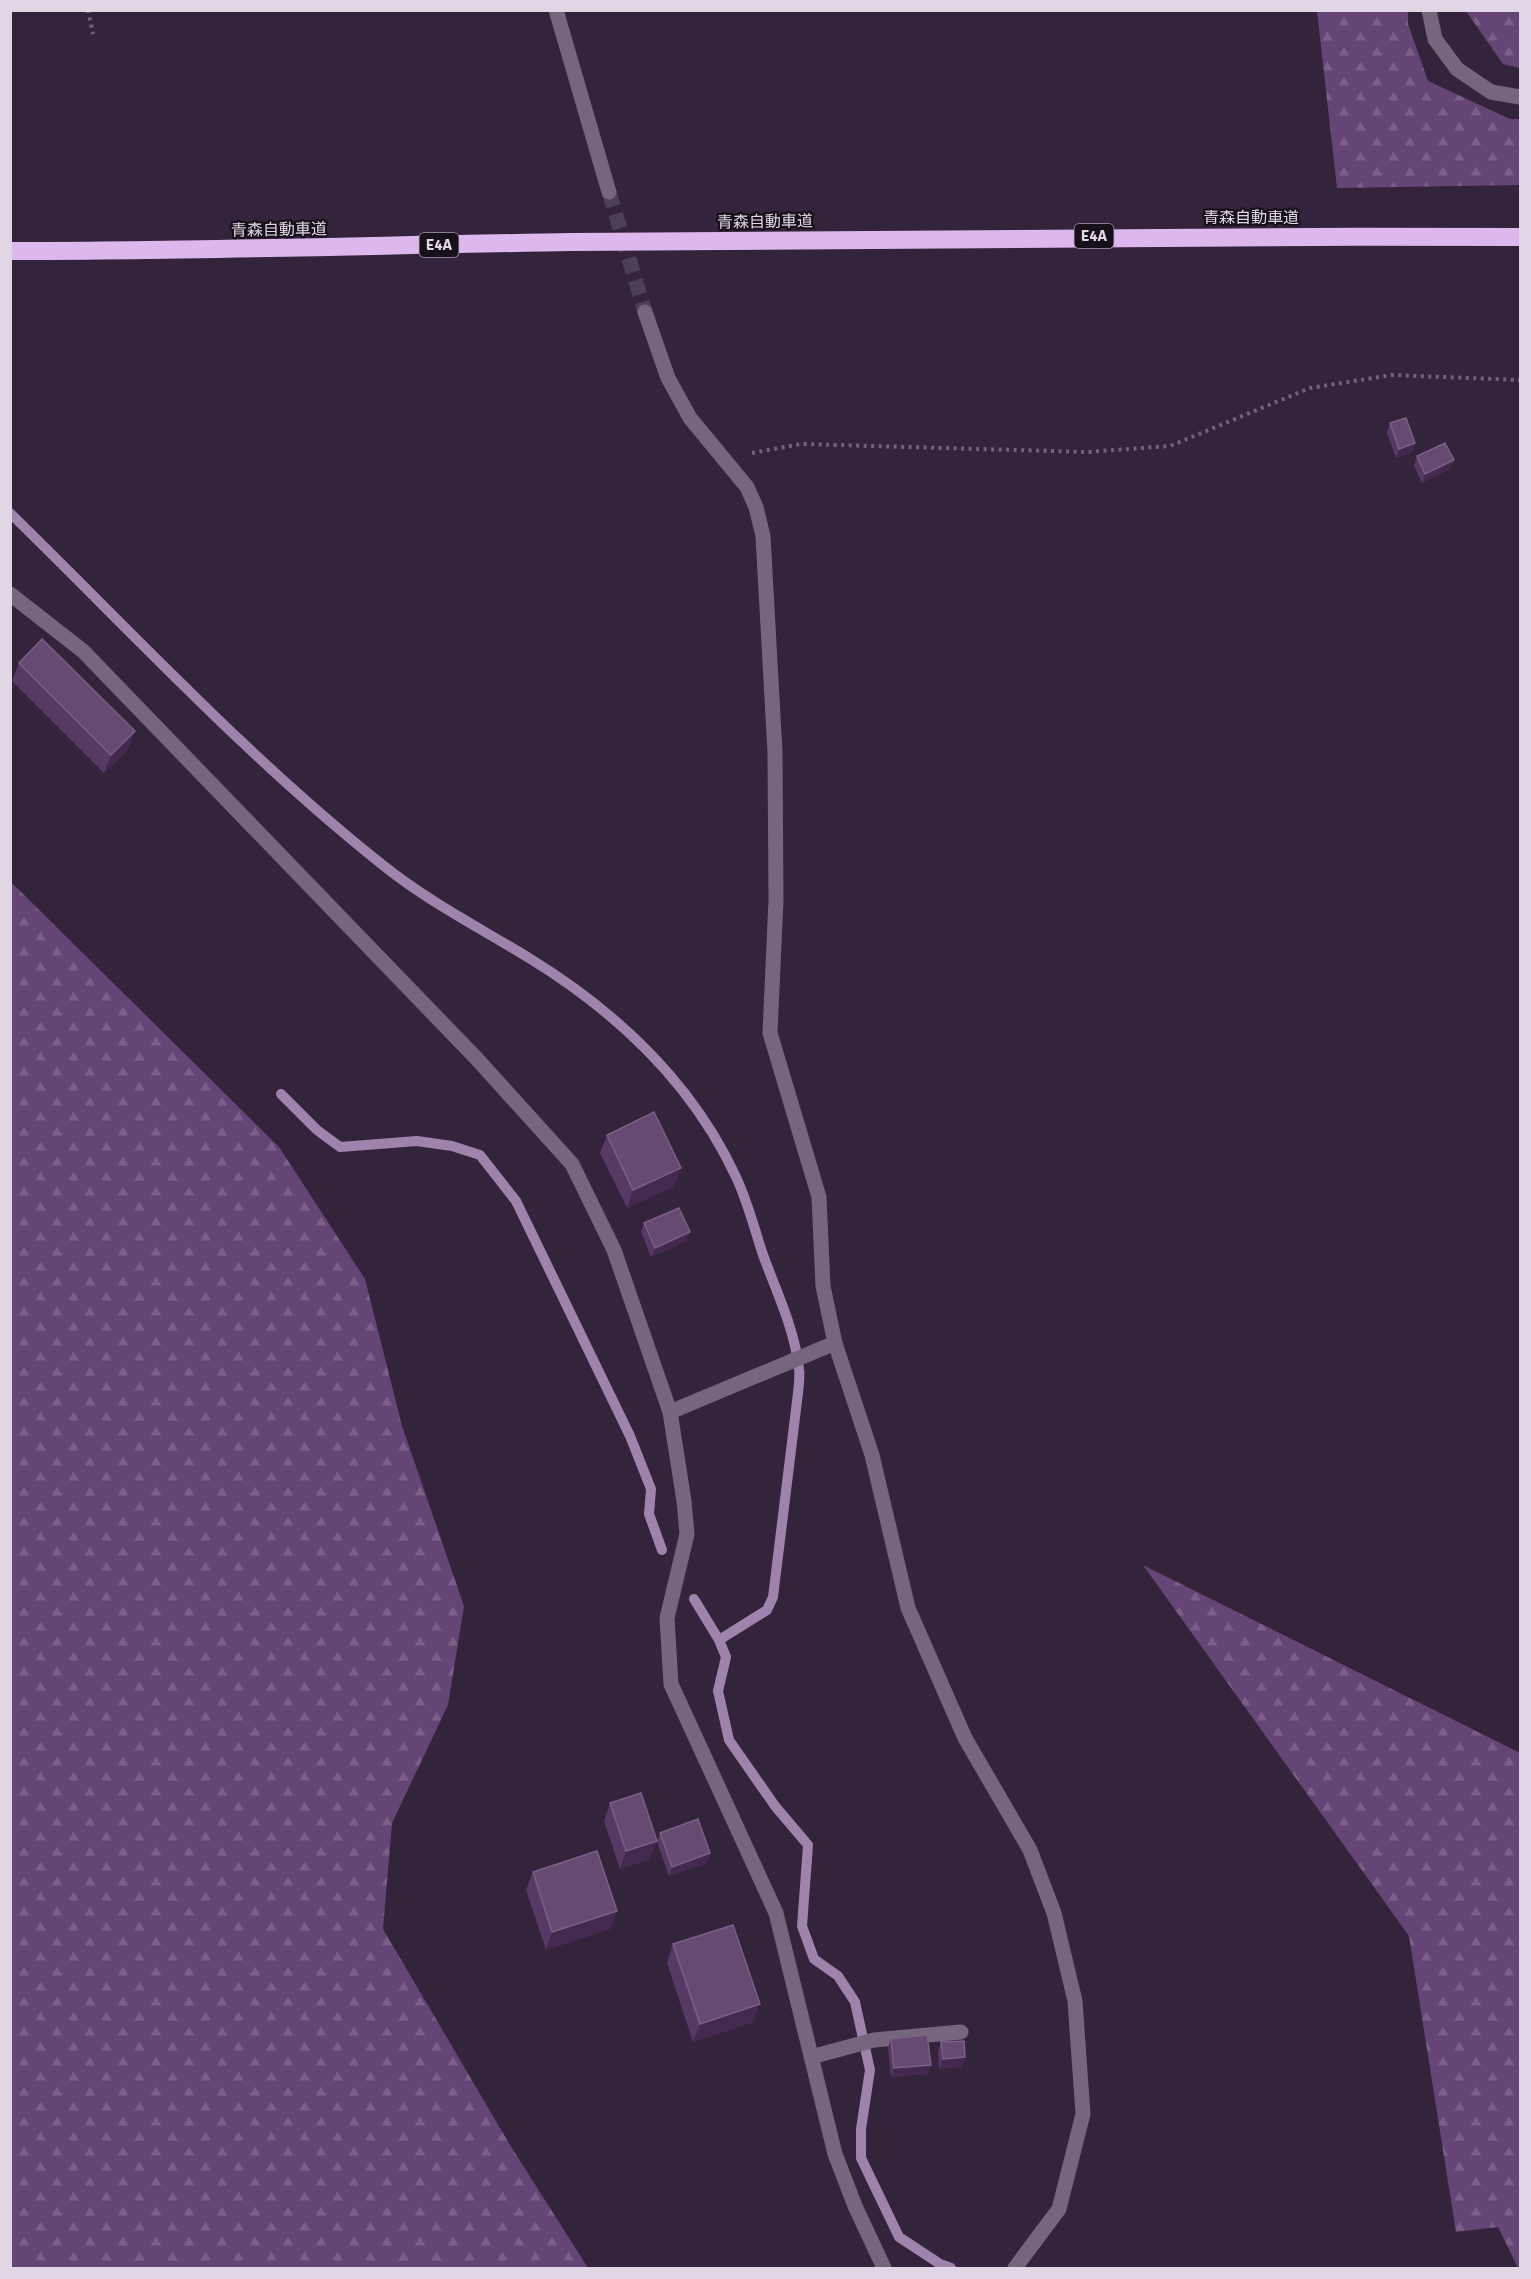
<svg xmlns="http://www.w3.org/2000/svg" width="1531" height="2279" font-family="Signika,'Noto Sans JP',sans-serif">
  <style>
    .forest { fill: url(#forest-firs) }
    .lines { fill: none; stroke-linecap: round; stroke-linejoin: round }
    .stream { stroke: #9e84ac; stroke-width: 10 }
    .minor-tunnel { stroke: #4d3f54; stroke-width: 15; stroke-dasharray: 15 8; stroke-linecap: butt }
    .path { stroke: #716478; stroke-width: 4; stroke-dasharray: 3 4.5; stroke-linecap: butt }
    .minor { stroke: #75667c; stroke-width: 15 }
    .highway { stroke: #dcb8ef; stroke-width: 18 }
    .wall { fill: #573965 }
    .shaded-wall { fill: #43294e }
    .building { fill: #664a72; stroke: #796084; stroke-width: 1.5 }
    .labels { text-anchor: middle; stroke-width: 4.5; stroke-linejoin: round; paint-order: stroke }
    .shield { fill: #17101a; stroke: #a49ba8; stroke-width: 1.5 }
    .shield-label { font-size: 15px; font-weight: bold; fill: #e0d6e5 }
    .street-label { font-size: 16px; fill: #e0d6e5; stroke: #17101a }
  </style>
  <defs>
    <pattern id="forest-firs" width="22" height="20" patternUnits="userSpaceOnUse" patternTransform="scale(1.5)"><rect width="22" height="20" fill="#654575"/><path d="M5 1l3.5 6h-7zM16 11l3.5 6h-7z" fill="#7b5f88"/></pattern>
  </defs>
  <rect width="100%" height="100%" fill="#33243b"/>
  <path class="forest" d="M1317,11h91v13l20,57 82,38h10v66l-183,3z
    M1466,11h54v57l-17,-4z
    M11,882l268,265 86,132 37,147 62,180 -16,99 -56,118 -9,106 127,216 78,123h-577z
    M1143,1565l377,188v515h-2l-20,-41 -42,5 -47,-296z"/>
  <g class="lines">
    <path class="stream" d="M10,513c123,120 240,247 374,353 45,36 96,62 145,92 88,54 163,124 207,219 11,23 18,50 26,75 13,37 33,77 37,117 1,8 0,16 -1,24l-25,204 -6,13 -48,30 7,17 -8,34 11,49 46,66 33,39 -6,81 12,33 24,17 17,26 15,68 -9,59v29l38,79 41,27 11,4
      M281,1094l36,36 23,17 77,-6 35,5 28,9 36,46 114,235 21,53 -2,25 13,36
      M694,1599l25,41"/>
    <path class="minor-tunnel" d="M609,192l36,120"/>
    <path class="path" d="M88,10l5,24
      M752,453l49,-9 286,8 83,-6 140,-58 82,-13 128,5"/>
    <path class="minor" d="M556,10l53,182
      M1429,10l6,29 22,30 34,23 29,5
      M645,312l23,66 22,40 57,69 9,20 7,29 12,216 1,148 -6,133 49,164 4,89 12,57 37,112 36,153 57,130 65,112 24,63 21,88 8,113 -24,95 -44,59
      M10,594l73,57 394,408 95,105 42,86 56,162 14,89 3,33 -20,84 4,66 105,229 59,241 20,52 29,62
      M670,1412l165,-69
      M811,2057l63,-17 87,-8"/>
    <path class="highway" d="M10,251c188,0 375,-6 562,-9 316,-4 632,-6 948,-5"/>
  </g>
  <path class="wall" d="M1390,423l25,20 -3,9 -16,6 -9,-25z
    M1417,456l33,13 -28,14 -8,-17z
    M19,663l116,68 -7,18 -24,24 -92,-92z
    M607,1135l74,33 -7,18 -47,22 -27,-55z
    M644,1223l42,18 -35,16 -10,-25z
    M610,1803l40,56 -30,10 -16,-48z
    M660,1833l50,20 -3,10 -38,13 -12,-34z
    M533,1872l84,39 -7,18 -64,21 -20,-60z
    M673,1944l80,78 -60,20 -26,-79z
    M891,2039l40,26 -4,9 -36,3 -3,-29z
    M941,2042l24,15 -3,10 -23,2 -1,-17z"/>
  <path class="shaded-wall" d="M1415,443l-3,9 -16,6 3,-9z
    M1454,460l-4,9 -28,14 3,-9z
    M135,731l-7,18 -24,24 7,-18z
    M681,1168l-7,18 -47,22 6,-18z
    M690,1232l-4,9 -35,16 4,-9z
    M657,1841l-7,18 -30,10 6,-18z
    M710,1853l-3,10 -38,13 3,-9z
    M617,1911l-7,18 -64,21 6,-18z
    M760,2004l-7,18 -60,20 7,-18z
    M965,2057l-3,10 -23,2 4,-10z
    M931,2065l-4,9 -36,3 3,-9z"/>
  <path class="building" d="M1406,418l9,25 -16,6 -9,-26z
    M1445,443l9,17 -29,14 -8,-18z
    M42,639l93,92 -24,24 -92,-92z
    M654,1112l27,56 -48,22 -26,-55z
    M679,1208l11,24 -35,16 -11,-25z
    M641,1793l16,48 -31,10 -16,-48z
    M698,1819l12,34 -38,14 -12,-34z
    M597,1851l20,60 -65,21 -19,-60z
    M733,1925l27,79 -60,20 -27,-80z
    M927,2035l4,30 -37,3 -3,-29z
    M964,2041l1,16 -22,2 -2,-17z"/>
  <g class="labels">
    <g class="shield">
      <rect x="1074.5" y="224" width="39" height="24" rx="4.5"/>
      <rect x="419.5" y="233" width="39" height="24" rx="4.5"/>
    </g>
    <g class="shield-label">
      <text x="1094" y="241">E4A</text>
      <text x="439" y="250">E4A</text>
    </g>
    <g class="street-label">
      <text x="1251" y="223">青森自動車道</text>
      <text transform="translate(765 221) rotate(-1)" y="6">青森自動車道</text>
      <text transform="translate(279 229) rotate(-1)" y="6">青森自動車道</text>
    </g>
  </g>
  <rect width="1531" height="2279" fill="none" stroke="#e0d6e5" stroke-width="24"/>
</svg>
